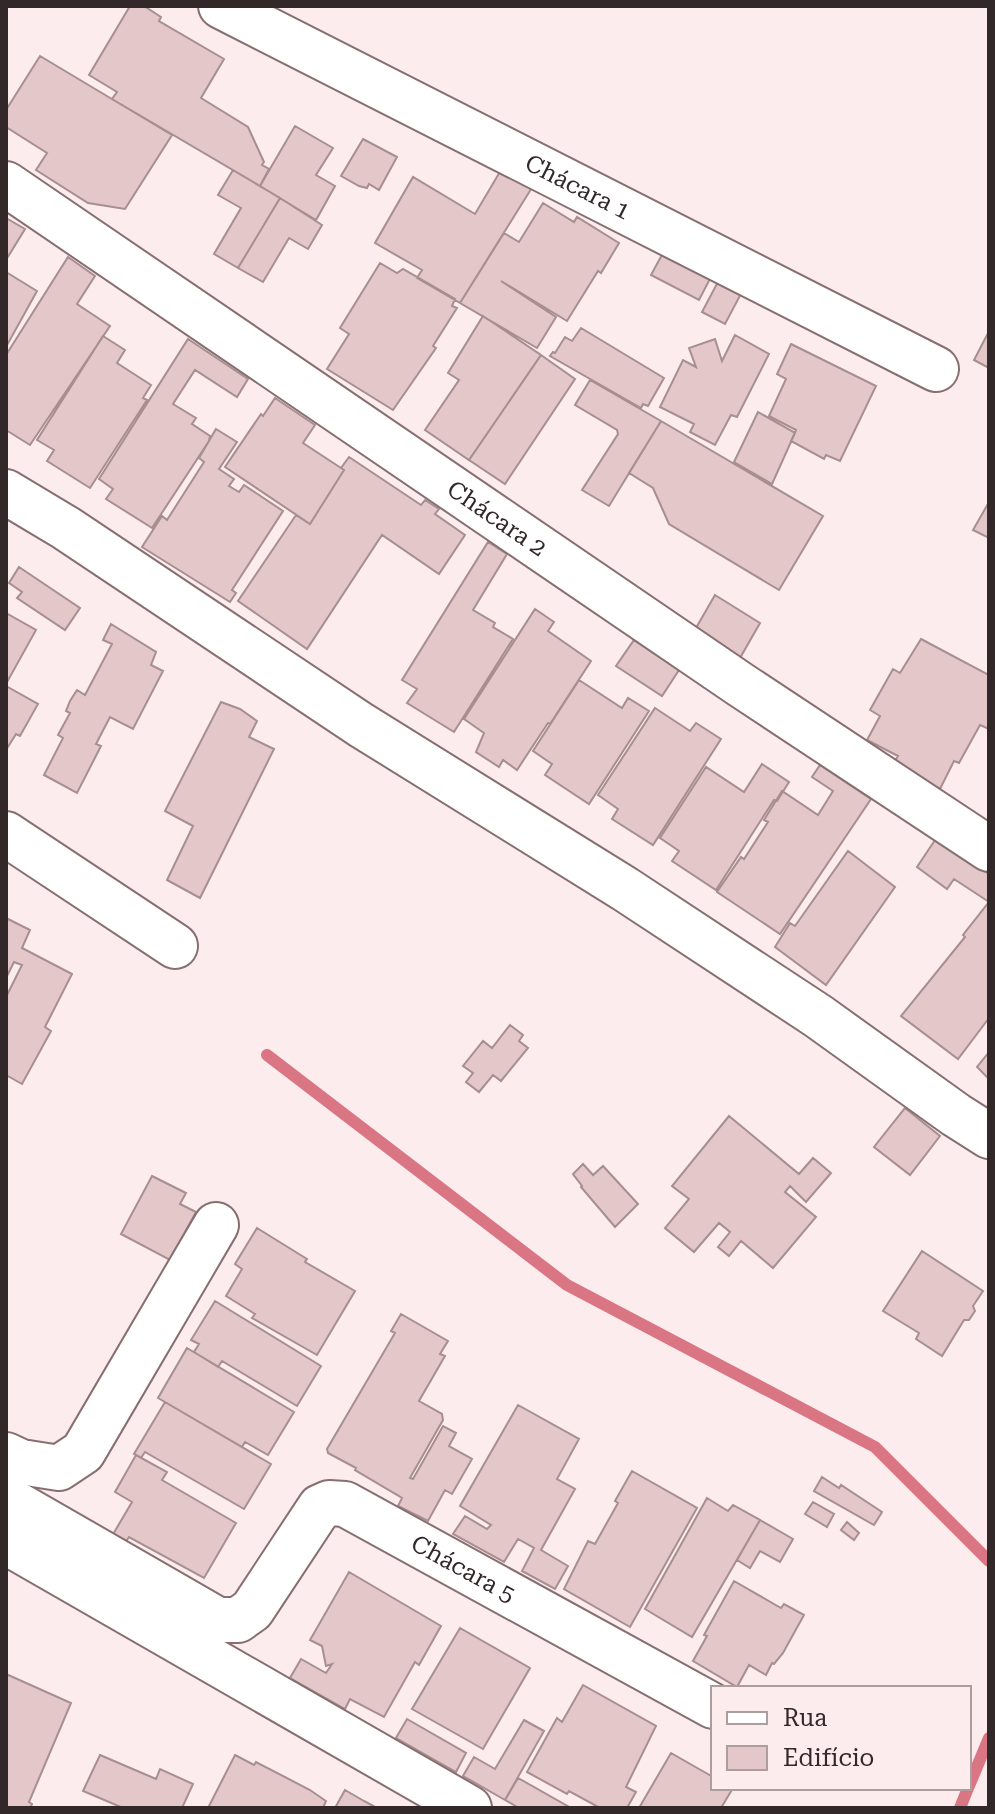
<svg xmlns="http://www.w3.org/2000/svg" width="995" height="1814" font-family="'Roboto Serif',serif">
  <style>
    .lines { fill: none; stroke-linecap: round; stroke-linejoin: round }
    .stream { stroke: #da7683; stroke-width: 12 }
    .building { fill: #e3c7c9; stroke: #a78e90; stroke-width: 2 }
    .minor-casing { stroke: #876f71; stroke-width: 48 }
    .minor { stroke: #fff; stroke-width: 44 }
    .labels { text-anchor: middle; stroke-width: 7; stroke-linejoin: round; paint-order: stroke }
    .street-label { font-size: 24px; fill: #332829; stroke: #fdeced }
  </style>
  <rect width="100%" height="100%" fill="#fdeced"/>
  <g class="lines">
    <path class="stream" d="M267,1055l300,230 308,162 114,114
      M969,1786l20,-48
      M960,1808l8,-20"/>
  </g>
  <path class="building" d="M130,6h14l17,11 -2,4 65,38 -23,39 47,29 16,35 -2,3 7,4 -9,17 -148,-87 5,-7 -28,-17z
    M40,56l132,79 -47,74 -37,-6 -52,-33 11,-17 -41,-26v-17z
    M295,126l38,22 -17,27 19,11 -19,34 -56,-34z
    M363,139l34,18 -18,33 -10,-6 -2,4 -8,-2 -18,-10z
    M233,170l47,28 -42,70 -24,-14 27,-46 -23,-13z
    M501,170l32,16 -73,117 -43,-25 5,-8 -47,-27 38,-66 62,37z
    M280,198l42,27 -14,24 -19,-11 -26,44 -25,-14z
    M543,203l31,19 3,-5 42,26 -18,30 -3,-2 -31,50 -66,-40 55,36 -19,31 -77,-45 44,-70 15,9z
    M6,218l19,11 -19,31z
    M664,251l48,24 -13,25 -48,-25z
    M68,257l27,19 -18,28 33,22 -80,119 -24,-15v-75z
    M380,263l17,10 6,-4 52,30 -3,7 5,2 -24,38 3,2 -43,62 -66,-41 22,-35 -9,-6z
    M6,272l31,19 -31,56z
    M720,278l23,12 -18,34 -23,-12z
    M483,316l58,39 -72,105 -44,-30 34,-50 -11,-7z
    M581,328l83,50 -16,28 -5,-2 -2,4 -91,-52 3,-4 2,1 10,-16 7,4z
    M988,333h1v35l-15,-8z
    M988,333h1v35l-15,-8z
    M735,335l34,19 -32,63 -6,-2 -16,30 -25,-13 4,-8 -34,-17 23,-47 13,7 -7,-19 26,-9 7,22z
    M103,336l22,14 -8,13 34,22 -8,13 4,2 -57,88 -43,-27 7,-11 -17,-10z
    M188,339l60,40 -11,18 -42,-27 -22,34 23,14 -4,6 18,12 -1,5 -57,87 -46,-29 7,-10 -14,-10z
    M791,344l85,42 -36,75 -14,-6 -2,4 -33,-18 5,-11 -27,-14 17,-37 -9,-5z
    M541,355l34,24 -70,105 -36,-24z
    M590,380l71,41 -52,85 -27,-16 36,-56 -1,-4 -42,-25z
    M275,398l40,27 -12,18 41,27 -34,54 -85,-57 36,-53 2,2z
    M758,412l37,21 -23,51 -38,-22z
    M661,421l162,95 -44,74 -110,-66 -16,-36 -24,-15z
    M216,429l21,13 -18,27 15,10 -5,7 10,6 5,-7 39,26 -51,79 4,3 -6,9 -88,-55 20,-31 5,4 37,-58 -5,-4z
    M349,457l72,48 4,-5 14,9 -4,5 30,21 -26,39 -57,-39 -75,114 -69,-48 58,-86 14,9 34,-54 -3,-2z
    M989,502v36l-16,-8z
    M488,542l19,12 -34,56 22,13 -2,4 20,12 -59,93 -47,-29 10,-14 -15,-9z
    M19,567l61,41 -15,22 -48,-32 5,-6 -13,-9z
    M715,595l45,28 -20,35 -44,-30z
    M535,609l19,13 -6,9 43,30 -41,63 -2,-1 -31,47 -14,-10 -4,7 -23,-15 8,-19 -20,-14z
    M6,613l30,17 -30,54z
    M111,624l45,28 -5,13 12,6 -30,58 -23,-12 -14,27 5,2 -24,47 -33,-18 19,-37 -5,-3 12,-22 -4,-2 4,-10 7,-11 8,5 27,-51 -9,-4z
    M921,639l68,36v54l-9,-4 -21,38 -5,-2 -14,28 -47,-25 5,-8 -31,-16 13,-24 -10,-6 23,-41 7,4z
    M634,640l45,30 -17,26 -46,-30z
    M579,680l43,28 6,-10 21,13 -60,93 -44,-29 7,-11 -19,-13z
    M6,686l32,18 -18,32 -4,-2 -10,16z
    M221,702l19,7 17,12 -8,16 25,12 -74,149 -33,-18 26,-54 -28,-15z
    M655,708l35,23 6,-8 25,16 -68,106 -41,-26 6,-10 -20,-14z
    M762,764l27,18 -12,19 -3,-1 -58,90 -44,-29 7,-10 -19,-13 46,-71 38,25z
    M820,765l51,34 -91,135 -63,-42 24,-35 3,2 24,-37 -4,-2 18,-29 36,24 15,-24 -21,-14z
    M935,840l54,34v28l-35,-23 -7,10 -30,-22z
    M848,851l47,36 -69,98 -51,-38 15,-24 5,3z
    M989,902v116l-31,41 -57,-43 64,-79 -2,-2z
    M6,918l24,12 -8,18 50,26 -27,53 6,4 -29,53 -16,-9v-78l16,-32 -8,-3 -8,16z
    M510,1025l13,10 -4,6 9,7 -27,33 -8,-6 -14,17 -13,-10 7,-9 -10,-7 20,-25 9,7z
    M989,1052v27l-12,-12z
    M905,1108l35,28 -30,39 -36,-28z
    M729,1116l70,58 14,-16 18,15 -25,29 -16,-16 -5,6 31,25 -43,51 -32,-27 -12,15 -11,-9 12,-15 -11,-9 -25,29 -29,-24 24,-29 -17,-13z
    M583,1164l10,11 10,-9 35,38 -23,23 -34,-40 1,-1 -9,-12z
    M152,1176l34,17 -6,11 16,8 -26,48 -49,-26z
    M257,1228l50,31 -2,3 50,29 -38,64 -65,-37 3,-4 -29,-18 16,-27 -7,-5z
    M922,1251l61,40 -10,15 2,5 -6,9h-5l-22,36 -26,-17 3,-6 -36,-22z
    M215,1301l106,65 -24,40 -75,-45 -4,6 -24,-15 5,-8 -8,-4z
    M401,1314l47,27 -8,13 5,2 -26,45 23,13 1,6 -33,58 3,1 30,-53 13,7 -7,13 23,13 -20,35 -7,-4 -17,31 -30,-15 4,-8 -47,-28 1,-2 -28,-15 -1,-4 68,-116 -4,-2z
    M187,1348l107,64 -26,43 -23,-13 -3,5 -84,-49z
    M165,1402l106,62 -27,45 -99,-57 -4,6 -7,-4z
    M518,1405l61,34 -22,40 18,10 -34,61 27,16 -13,23 -33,-18 12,-23 -16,-9 -14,23 -51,-28 12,-18 22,13 4,-4 -31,-19z
    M136,1455l31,17 -5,8 74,43 -32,55 -75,-41 -4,6 -13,-7 20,-34 -17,-10z
    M632,1471l65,37 -67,119 -66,-38 24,-48 7,3 23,-41 -3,-2z
    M822,1477l17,11 2,-3 41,27 -8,13 -60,-34z
    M707,1498l21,13 5,-6 27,15 -68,117 -47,-28z
    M813,1502l21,12 -7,13 -22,-13z
    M760,1520l33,19 -13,23 -20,-11 -10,17 -13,-8z
    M847,1522l12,11 -5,7 -13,-10z
    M349,1572l92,54 -22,39 -4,-3 -31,55 -34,-18 -5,10 -55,-31 11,-19 25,14 6,-9 -6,2 -4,-20 -12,-6z
    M734,1581l47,27 3,-4 20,11 -21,38 -9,11 -2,-1 -6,12 -17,-10 -12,22 -44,-26 14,-25 -3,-1z
    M460,1628l70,40 -47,81 -71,-40z
    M6,1674l65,29 -42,99 3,2 -2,4h-24z
    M583,1685l73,41 -30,61 10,5 -9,16h-27l-31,-17 -2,3 -40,-22 30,-54 5,4z
    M407,1719l59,34 -10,19 -60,-34z
    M524,1720l20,11 -39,69 -42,-24 11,-19 21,12z
    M671,1753l42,24v11h20l-12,20h-82z
    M100,1755l56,24 4,-10 33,15 -11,24h-59l-40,-17z
    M235,1755l19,10 2,-3 54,28 16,11 -3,7h-115z
    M518,1778l53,30h-52l-14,-8z
    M345,1790l19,11 13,7h-42z"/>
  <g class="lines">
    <g class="minor-casing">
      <g id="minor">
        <path id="s1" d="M221,6l715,363"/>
        <path id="s2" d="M6,184l735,501 248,164"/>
        <path d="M6,492l60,36 295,197 264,164 193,127 138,99 33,21"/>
        <path d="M6,834l169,112"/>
        <path d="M6,1455l15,7 38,6 24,-16 133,-227"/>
        <path id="s3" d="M6,1498l212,122h20l14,-10 68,-103 9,-4 16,1 368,202"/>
        <path d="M6,1542l463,266"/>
      </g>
    </g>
    <use href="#minor" class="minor"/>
  </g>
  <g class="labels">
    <g class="street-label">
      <text dy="8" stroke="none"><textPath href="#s1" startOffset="400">Chácara 1</textPath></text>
      <text dy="8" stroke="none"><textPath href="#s2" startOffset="594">Chácara 2</textPath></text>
      <text dy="8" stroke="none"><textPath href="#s3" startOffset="566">Chácara 5</textPath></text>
    </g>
  </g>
  <rect width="995" height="1814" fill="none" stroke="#332829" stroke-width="16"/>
  <rect x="711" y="1686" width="260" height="104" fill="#fdeced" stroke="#ac9e9f" stroke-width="2"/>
  <rect x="727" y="1712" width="40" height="12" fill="#ffffff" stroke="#ac9e9f" stroke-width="2"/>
  <text x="783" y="1726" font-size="24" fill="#332829">Rua</text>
  <rect x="727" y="1746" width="40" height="24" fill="#e3c7c9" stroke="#ac9e9f" stroke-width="2"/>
  <text x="783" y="1766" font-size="24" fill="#332829">Edifício</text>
</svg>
